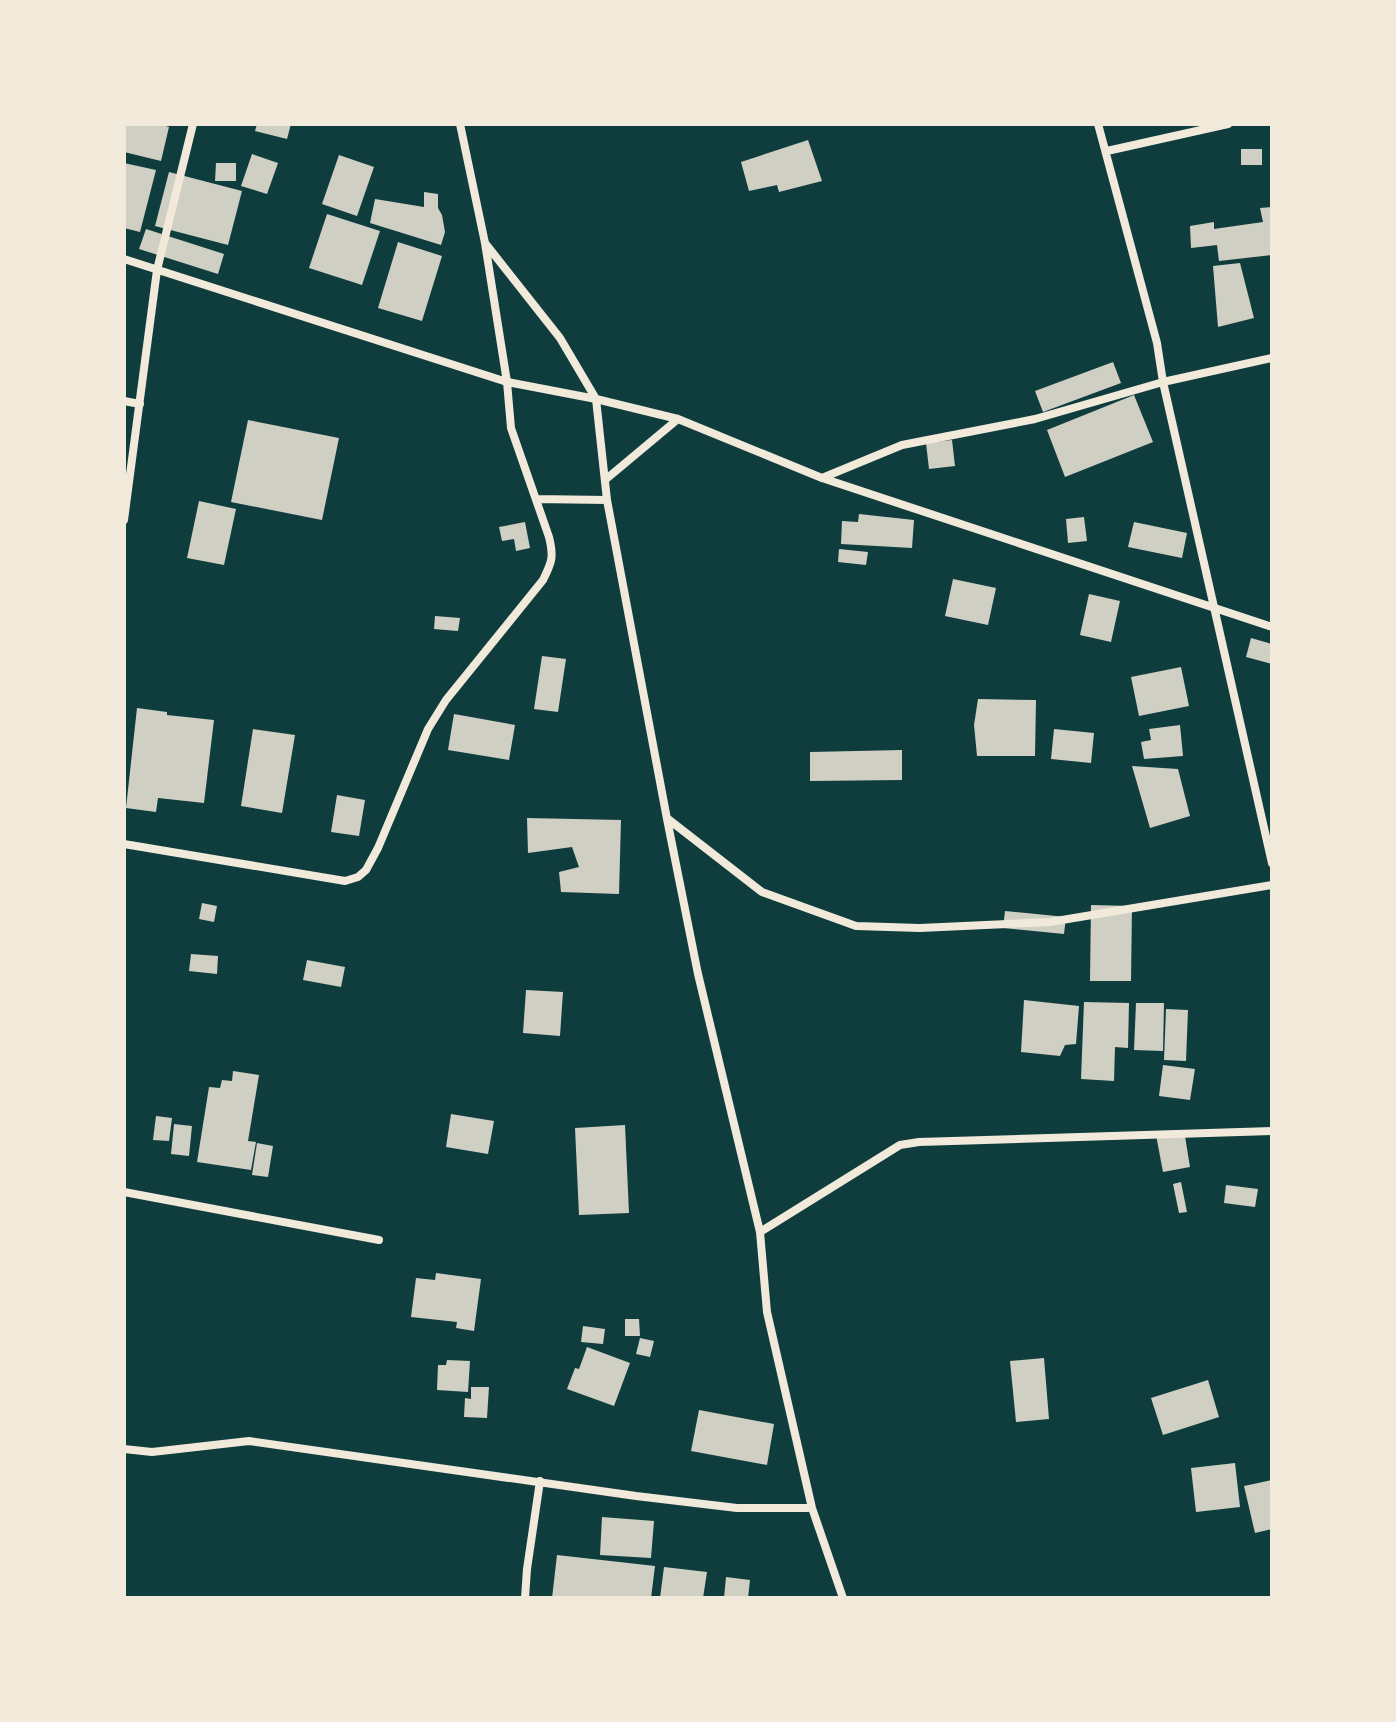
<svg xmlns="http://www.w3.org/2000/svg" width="1396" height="1722" font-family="'Roboto Condensed',sans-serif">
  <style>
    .building { fill: #cfcfc3 }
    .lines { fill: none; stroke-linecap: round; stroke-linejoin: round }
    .minor { stroke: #f1e9da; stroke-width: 8 }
  </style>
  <rect width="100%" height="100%" fill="#0f3d3e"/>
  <path class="building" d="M124,124h35l10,3 -8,34 -37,-9z
    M257,124h34l-4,15 -32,-8z
    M808,140l14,41 -43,11 -2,-7 -28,6 -8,-29z
    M1241,149h21v16h-21z
    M252,154l26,9 -11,31 -26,-8z
    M339,155l35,12 -17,49 -35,-12z
    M124,163l32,7 -16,62 -16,-4z
    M216,163h20v18h-21z
    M169,172l73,19 -14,54 -73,-19z
    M424,192l14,2v14l4,7 3,17 -4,13 -71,-22 5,-24 49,8z
    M1272,207v48l-53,6 -2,-16 -26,3 -1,-22 24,-4v7l49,-7 -3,-14z
    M327,214l53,17 -18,54 -53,-17z
    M146,229l78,25 -6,20 -79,-25z
    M398,242l44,14 -20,65 -44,-13z
    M1240,263l14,55 -36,9 -5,-61z
    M1113,362l8,21 -78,29 -8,-21z
    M1134,395l19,47 -88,35 -18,-47z
    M248,420l91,18 -17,82 -91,-18z
    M952,440l3,26 -26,3 -3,-26z
    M199,501l37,8 -12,56 -37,-7z
    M859,514l55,6 -2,28 -71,-4 1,-23 16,1z
    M1084,517l3,24 -19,2 -2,-24z
    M525,522l5,26 -14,3 -2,-12 -12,2 -3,-14z
    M1134,522l53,11 -5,25 -54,-11z
    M839,549l29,3 -2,13 -28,-3z
    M953,579l43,9 -8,37 -43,-9z
    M1089,594l31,7 -9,41 -31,-7z
    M435,616l25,2 -2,13 -24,-2z
    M1251,638l21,6v20l-26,-7z
    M542,656l24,3 -8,53 -24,-3z
    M1181,667l8,39 -50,10 -8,-39z
    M978,699l58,1 -1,56h-58l-3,-31z
    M137,708l30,4v3l47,5 -10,83 -46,-5 -2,14 -30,-4z
    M454,714l61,11 -6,35 -61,-10z
    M1180,725l3,31 -39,3 -3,-17 10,-2 -2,-11z
    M253,729l42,6 -13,78 -41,-7z
    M1054,729l40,4 -3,30 -40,-4z
    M902,750v30l-92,1v-29z
    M1132,766l46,3 12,47 -40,12z
    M337,795l28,5 -6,36 -28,-4z
    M527,818l94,2 -2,74 -58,-2 -2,-20 20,-5 -7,-20 -44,6z
    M202,903l15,3 -3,16 -15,-3z
    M1091,905l41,1 -1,75h-41z
    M1005,911l61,6 -2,17 -61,-6z
    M191,954l27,2 -1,18 -28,-3z
    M307,960l38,7 -4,20 -38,-7z
    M526,990l37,2 -3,44 -37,-3z
    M1024,1000l55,6 -3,38 -11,1 -5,11 -39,-4z
    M1084,1002l45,1 -1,45 -13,-1 -1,34 -33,-2z
    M1136,1003h28l-1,48 -29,-1z
    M1166,1009l22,1 -2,51 -22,-1z
    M1163,1065l32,4 -5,31 -31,-4z
    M233,1071l26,4 -11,66 8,1 -5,28 -54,-8 12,-75 11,1 2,-8 10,1z
    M451,1114l43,7 -6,33 -42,-7z
    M156,1116l16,2 -3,23 -16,-1z
    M174,1124l18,2 -3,30 -18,-2z
    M625,1125l4,88 -50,2 -4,-87z
    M1184,1130l6,37 -27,5 -7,-37z
    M257,1143l16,3 -5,31 -16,-2z
    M1181,1182l6,30 -8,1 -6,-29z
    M1226,1185l32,4 -3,18 -31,-4z
    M436,1273l45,6 -7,52 -18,-3 1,-6 -46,-5 5,-39 19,2z
    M625,1319h14l1,17h-15z
    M583,1326l22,3 -2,15 -22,-2z
    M640,1338l14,3 -4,16 -14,-3z
    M587,1347l43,16 -16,43 -47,-17 8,-21 4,1z
    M1044,1358l5,61 -33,3 -6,-61z
    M447,1360l23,1 -2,31 -31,-2 1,-25h8z
    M1208,1380l11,37 -56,18 -12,-37z
    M471,1387h18l-2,31 -23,-1 1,-19 6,1z
    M699,1410l75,14 -7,41 -76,-14z
    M1235,1463l5,44 -44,5 -5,-44z
    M1272,1480v49l-17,4 -11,-47z
    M602,1517l52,4 -3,37 -51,-3z
    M557,1555l98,11 -4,32h-99z
    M664,1567l43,5 -4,26h-43z
    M726,1577l24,3 -2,18h-24z"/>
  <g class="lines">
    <path class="minor" d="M1098,124l59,219 6,39 109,481
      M1107,151l121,-27
      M485,243l75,95 36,61 11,101 60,319 31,155 62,258 7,80 45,196 31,90
      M124,259l383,123 89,17 82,20 144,59 450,149
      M124,401l16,3
      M822,478l80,-33 133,-26 128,-37 109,-24
      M605,480l73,-61
      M536,499l71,1
      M124,520l33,-250 36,-146
      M668,819l94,73 94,34 64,2 130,-6 222,-37
      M124,844l221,37 13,-4 8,-7 12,-22 50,-119 18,-29 97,-120c9,-18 11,-23 6,-43l-38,-109 -4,-46 -22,-139 -25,-119
      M124,1192l255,48
      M760,1232l140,-87 19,-3 353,-11
      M124,1449l28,3 97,-11 387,55 101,12h75
      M525,1598l2,-29 13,-88"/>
  </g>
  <rect width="1396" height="1722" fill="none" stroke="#f1e9da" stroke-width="252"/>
</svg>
